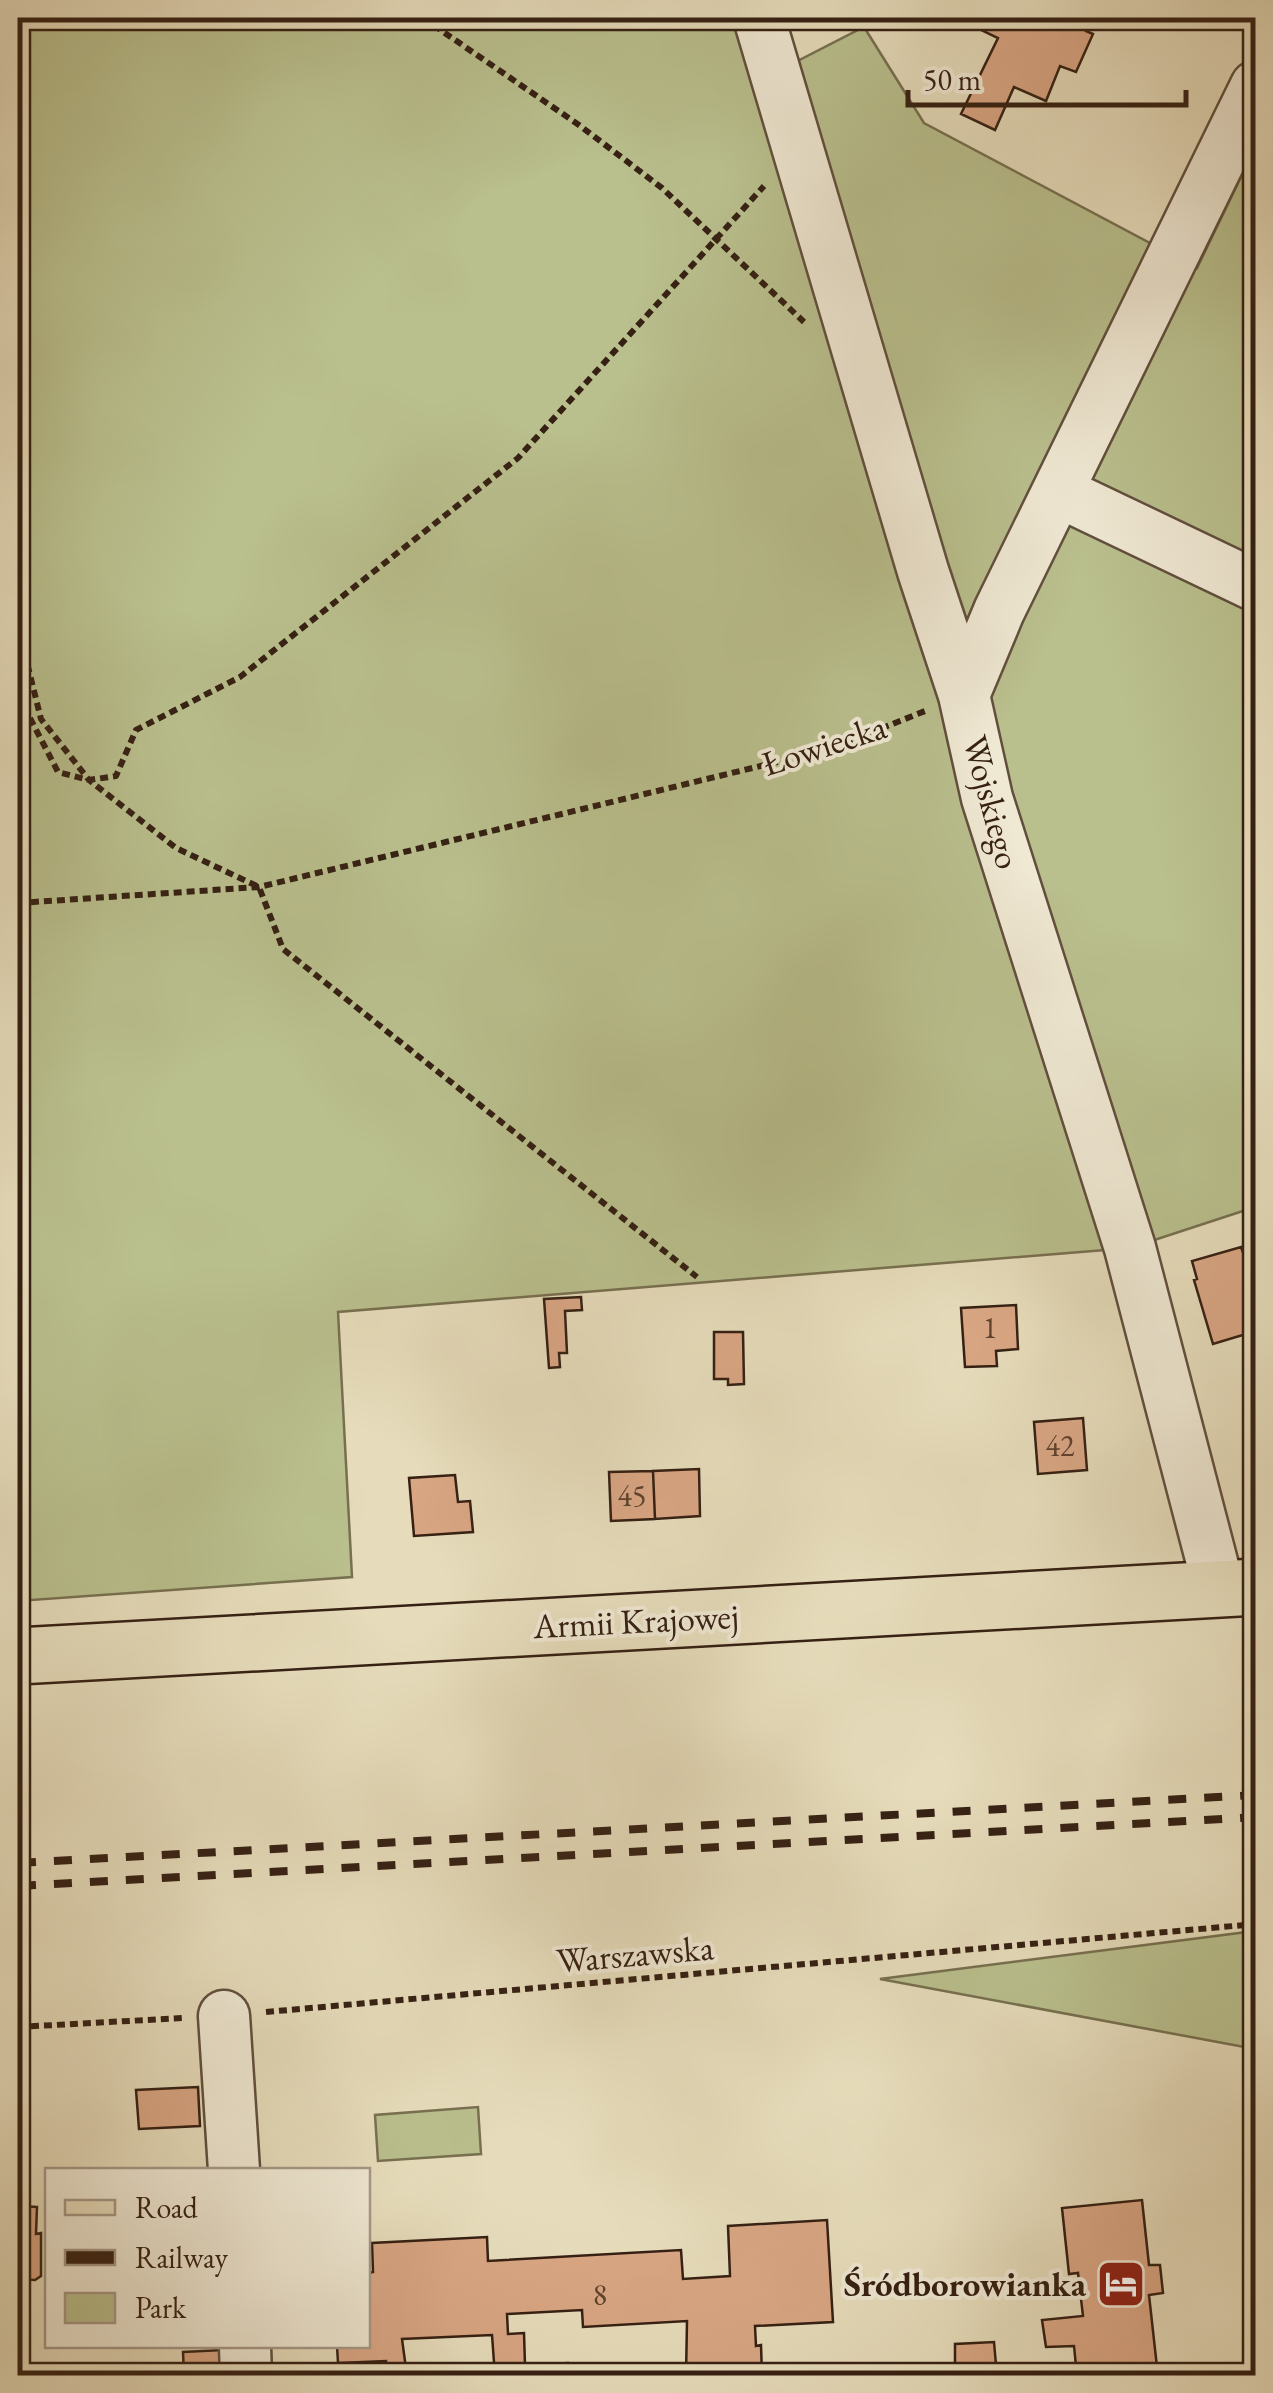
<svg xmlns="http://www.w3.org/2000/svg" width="1273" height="2393" font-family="'EB Garamond',serif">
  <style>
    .green { fill: #b9bf8d; stroke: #777050; stroke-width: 2.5 }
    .building { fill: #d9a684; stroke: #352013; stroke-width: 2.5 }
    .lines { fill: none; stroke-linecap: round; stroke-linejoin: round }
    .minor-casing { stroke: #614f3d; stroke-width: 55 }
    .major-casing { stroke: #352013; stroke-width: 60 }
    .path { stroke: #352013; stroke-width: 6; stroke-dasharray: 8 5; stroke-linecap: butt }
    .minor { stroke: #efe8d3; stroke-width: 50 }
    .major { stroke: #e6dcbb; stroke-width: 55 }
    .rail { stroke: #352013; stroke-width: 8; stroke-dasharray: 18 18; stroke-linecap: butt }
    .labels { text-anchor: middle; stroke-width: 8; stroke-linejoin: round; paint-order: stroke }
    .number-label { font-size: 30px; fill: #5e422f }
    .street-label { font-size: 35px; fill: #352013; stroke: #efe8d3 }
    .poi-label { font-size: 35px; font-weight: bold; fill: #352013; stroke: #efe8d3; text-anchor: end }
  </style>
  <rect width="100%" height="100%" fill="#e6dcbb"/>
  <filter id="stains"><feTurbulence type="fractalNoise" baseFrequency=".002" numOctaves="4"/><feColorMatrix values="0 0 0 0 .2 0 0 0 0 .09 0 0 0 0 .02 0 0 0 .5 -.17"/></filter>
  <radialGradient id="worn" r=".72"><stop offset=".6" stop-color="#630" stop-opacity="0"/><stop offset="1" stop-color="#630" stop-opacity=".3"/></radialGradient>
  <path class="green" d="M18,18h741l17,54 88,-45 60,96 273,145 58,-120v1059l-125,41 -792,64 14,265 -334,24z
    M1255,1931v118l-375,-70z
    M478,2107l3,47 -103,7 -3,-46z"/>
  <path class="building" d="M986,18h105l-5,13 7,3 -17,38 -16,-6 -14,35 -32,-14 -19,43 -34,-16 37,-76 -17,-8z
    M1241,1247l15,40v44l-43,13 -19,-64 3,-1 -5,-18z
    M581,1297l1,13 -17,1 2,42h-8l1,14 -11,1 -5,-69z
    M1016,1305l2,44 -22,2 1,15 -32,1 -4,-59z
    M714,1332h29l1,52 -16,1v-6h-14z
    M1083,1418l4,52 -49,4 -4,-52z
    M699,1469l1,47 -45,3 -2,-48z
    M653,1471l2,48 -44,2 -2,-49z
    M455,1475l3,27 12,-1 3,31 -59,4 -5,-58z
    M198,2087l2,39 -61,3 -3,-39z
    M1142,2200l7,65h11l3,28 -14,2 9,81h-81l-3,-30 -28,1 -4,-27 41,-4 -5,-43 -9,1 -7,-66z
    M18,2206l19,1 -1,27 5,-1v43l-6,4 -17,-1z
    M827,2220l6,102 -78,4 1,20 5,-1 1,31h-76l1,-55 -104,6 -1,-17 -75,4 1,20 16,-1 1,32 43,-2v13h-73l-3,-41 -90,4 5,37h-20l-1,-15 -48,2 -1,-17h31v-73l5,-1 -1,-29 115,-6 1,24 193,-11 2,29 47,-3 -2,-50z
    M994,2342l3,34h-42v-32z
    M223,2350l1,26h-40l-1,-24z"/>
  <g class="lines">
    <g class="minor-casing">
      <path id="minor" d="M759,18l164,553 41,124 23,103 143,450 89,341
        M1059,492l197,94
        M964,695l35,-84 257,-525
        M224,2016l10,154
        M245,2346l1,30"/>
    </g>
    <g class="major-casing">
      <path id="major" d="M18,1656l1238,-69"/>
    </g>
    <path class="path" d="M423,18l156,107 83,63 142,134
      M18,627l23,92 48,61 87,68 83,39 24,62 414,328
      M18,695l40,77 31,8 27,-4 20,-46 104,-53 278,-219 246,-272
      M18,903l241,-16 568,-137 98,-39
      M266,2012l990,-88
      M18,2027l165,-9"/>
    <use href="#minor" class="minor"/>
    <use href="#major" class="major"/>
    <path class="rail" d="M18,1863l1238,-68
      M18,1886l1238,-69"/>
  </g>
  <defs>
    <g id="hotel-square" transform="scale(2.5)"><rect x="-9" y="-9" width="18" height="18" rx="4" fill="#8f2418" stroke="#efe8d3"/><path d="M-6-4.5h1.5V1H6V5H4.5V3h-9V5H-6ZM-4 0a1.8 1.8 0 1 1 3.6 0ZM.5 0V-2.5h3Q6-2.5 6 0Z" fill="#fff"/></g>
  </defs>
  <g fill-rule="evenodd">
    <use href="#hotel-square" x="1121" y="2284"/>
  </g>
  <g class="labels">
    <g class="number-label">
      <text x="990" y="1338">1</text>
      <text x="1060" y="1456">42</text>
      <text x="632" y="1506">45</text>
      <text x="600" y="2305">8</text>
    </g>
    <g class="street-label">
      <text transform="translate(824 745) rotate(-18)" y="12">Łowiecka</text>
      <text transform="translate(992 802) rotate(75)" y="12">Wojskiego</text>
      <text transform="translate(636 1621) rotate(-3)" y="12">Armii Krajowej</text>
      <text transform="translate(635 1954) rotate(-5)" y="12">Warszawska</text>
    </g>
    <g class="poi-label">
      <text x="1086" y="2296">Śródborowianka</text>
    </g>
  </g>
  <rect width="1273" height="2393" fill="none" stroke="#e6dcbb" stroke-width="60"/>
  <rect x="20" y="20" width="1233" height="2353" fill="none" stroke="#352013" stroke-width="5"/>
  <rect x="30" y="30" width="1213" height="2333" fill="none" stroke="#352013" stroke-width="2.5"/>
  <rect x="45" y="2168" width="325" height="180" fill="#efe8d3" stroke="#a59886" stroke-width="2.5"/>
  <rect x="65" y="2200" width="50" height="15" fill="#e6dcbb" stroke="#a59886" stroke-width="2.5"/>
  <text x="135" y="2218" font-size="30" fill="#352013">Road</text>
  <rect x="65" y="2250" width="50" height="15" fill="#352013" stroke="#a59886" stroke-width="2.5"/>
  <text x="135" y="2268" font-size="30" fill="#352013">Railway</text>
  <rect x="65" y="2293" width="50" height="30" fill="#b9bf8d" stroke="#a59886" stroke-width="2.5"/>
  <text x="135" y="2318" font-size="30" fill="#352013">Park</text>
  <path d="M908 90v15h278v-15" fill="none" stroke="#352013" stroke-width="5"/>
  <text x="923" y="90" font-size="30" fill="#352013" stroke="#efe8d3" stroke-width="8" paint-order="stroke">50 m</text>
  <rect width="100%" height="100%" filter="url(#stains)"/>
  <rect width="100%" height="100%" fill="url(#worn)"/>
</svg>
